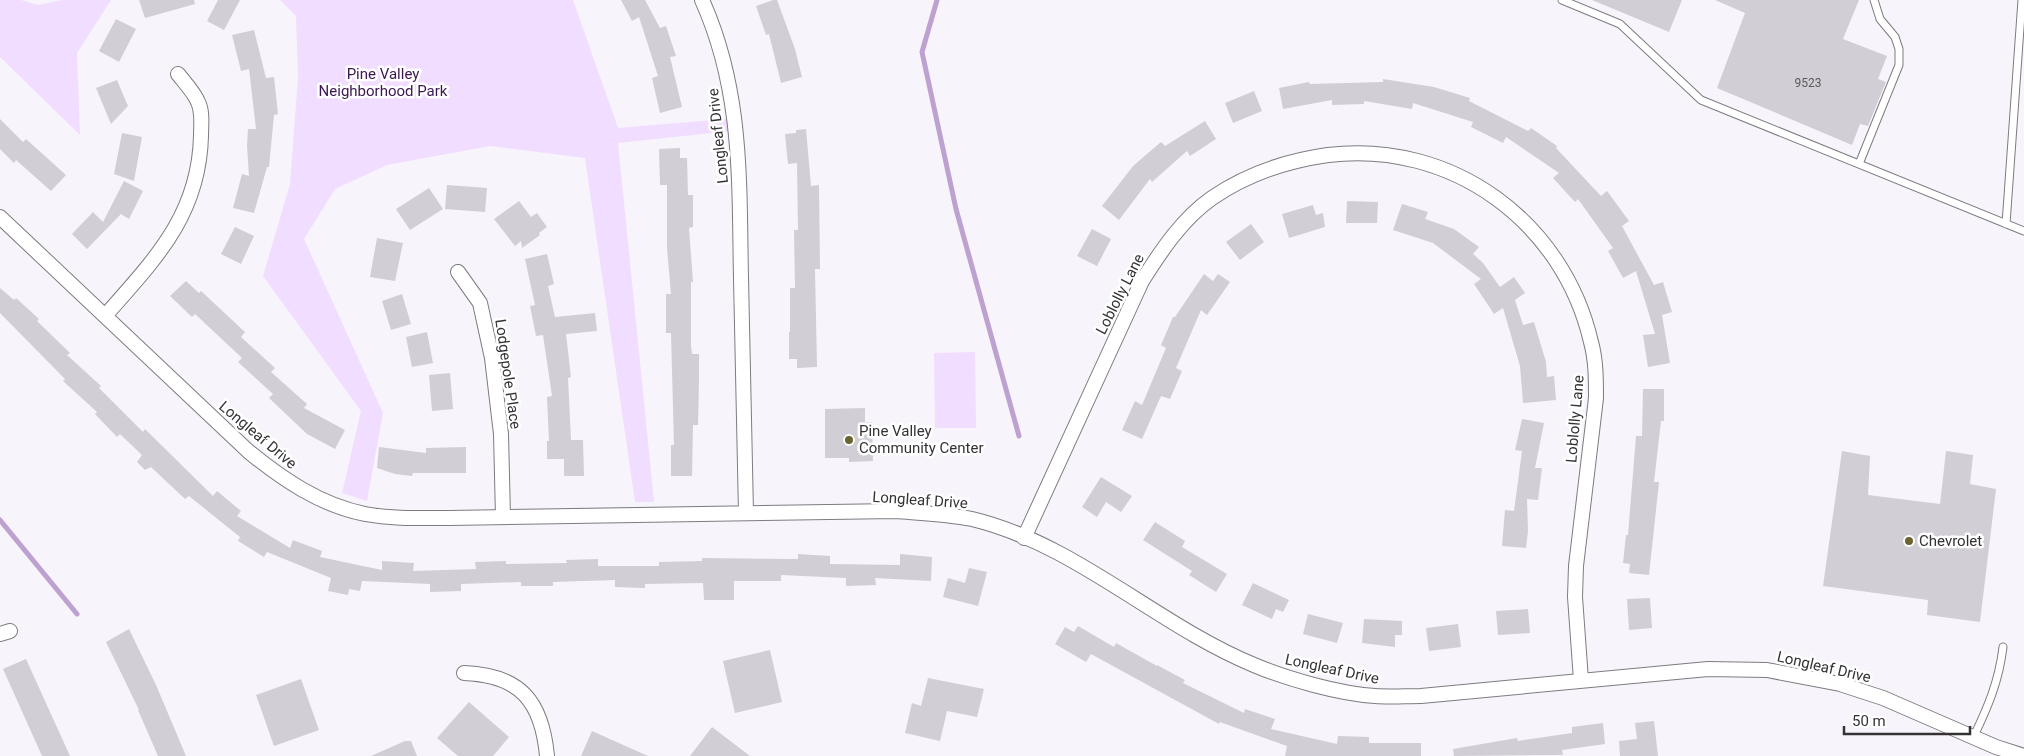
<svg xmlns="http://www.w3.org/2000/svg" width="2024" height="756" font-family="Roboto,sans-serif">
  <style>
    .green { fill: #f1ddff }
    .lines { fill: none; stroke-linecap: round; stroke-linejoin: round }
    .stream { stroke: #bda1d0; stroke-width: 5 }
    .building { fill: #d2ced5 }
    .service-casing { stroke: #7e7b81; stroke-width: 9 }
    .minor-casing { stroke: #7e7b81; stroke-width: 16 }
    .service { stroke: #fff; stroke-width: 7 }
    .minor { stroke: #fff; stroke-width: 14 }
    .poi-dot { fill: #6b6431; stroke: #fff; stroke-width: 2 }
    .labels { text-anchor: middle; stroke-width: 5; stroke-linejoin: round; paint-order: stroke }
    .number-label { font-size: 12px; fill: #5c595d }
    .park-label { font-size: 15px; fill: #3c1750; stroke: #fff }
    .street-label { font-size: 15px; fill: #343235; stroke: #fff }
    .poi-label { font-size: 15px; fill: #343235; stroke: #fff; text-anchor: start }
  </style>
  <rect width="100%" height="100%" fill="#f8f4fb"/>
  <path class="green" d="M0,0h21l17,5 24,-5h49l-34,53 3,82 -80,-78z
    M280,0h293l45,128 108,-9 4,12 -112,12 36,359h-19l-50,-344 -95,-12 -103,19 -52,24 -31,50 79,174 -16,88 -25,-8 19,-82 -98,-135 27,-92 8,-107 -2,-61z
    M975,352l1,76h-41l-1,-75z"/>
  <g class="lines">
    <path class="stream" d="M937,0l-15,52 34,157 63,227
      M0,520l77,94"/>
  </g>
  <path class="building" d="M139,0h55l1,4 -50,14z
    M218,0h22l-16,30 -17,-9z
    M621,0h24l15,28 6,-2 10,30 -6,1 12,50 -22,6 -8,-35 6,-2 -19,-59 -7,4z
    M773,0h4l18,49 7,28 -21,6 -12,-49 -3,1 -10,-29z
    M1592,0h90l-13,32z
    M1715,0h144l-16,39 44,17 -9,23 8,3 -18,44 -8,-2 -8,21 -135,-57 28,-75z
    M116,19l20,10 -17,33 -20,-11z
    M254,30l12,48 8,-1 4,37 -4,1 -5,52h-2l-13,46 -21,-5 9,-34 7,2 -2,-30 1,-17h8l-7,-60 -8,2 -9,-36z
    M1383,79l51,8 36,11 -1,3 59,30 3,-3 26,18 -1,2 45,48 6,-5 22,30 -7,5 32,59 9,-3 9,30 -10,3 8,48 -22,4 -5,-32 12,-1 -19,-63 -13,7 -15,-27 5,-3 -35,-49 -3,3 -22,-24 6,-5 -53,-36 -3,6 -32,-16 2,-5 -60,-19 -1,6 -48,-8v3l-32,1v-5l-49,9 -4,-21 30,-6 1,2 73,-2z
    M117,80l11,26 -17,18 -15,-36z
    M1254,91l8,20 -29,12 -8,-20z
    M0,119l23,23 3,-3 40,36 -15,16 -35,-31 -2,3 -14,-14z
    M1205,121l11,18 -26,17 -3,-5 -35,31 -2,-3 -31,41 -17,-14 31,-40 28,-24 4,4z
    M806,129l5,57 8,-1 1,84h-5l2,98 -20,1v-9h-8v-27h1v-44h5l-1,-58h4l-1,-67 -9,1 -3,-30 11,-1v-3z
    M122,133l20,4 -8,44 -20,-7z
    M680,148v10h7l1,37h5v32l-4,1 4,54h-2v64l1,8h7v27l-1,44h-5l-1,51h-21v-31h3l-3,-112h-5v-39h5l-4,-46v-63h-7l-1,-36z
    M124,181l19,10 -14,28 -8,-5 -34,35 -15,-15 21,-22 10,10z
    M447,185l40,3 -2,24 -40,-3z
    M429,188l14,21 -33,21 -14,-21z
    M519,201l12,16 6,-4 10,14 -8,6 1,2 -18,13 -1,-7 -6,5 -21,-27z
    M1347,201l31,1 -1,21h-31z
    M1402,204l26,8 -3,7 29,10 25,18 -6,7 10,9 17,24 14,-10 11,16 -10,7 8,25 11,-3 12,40 1,15 7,-1 2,24 -33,3 -3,-37 -17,-58 -9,6 -20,-30 7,-5 -48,-36 -40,-13z
    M1313,205l3,10 7,-2 2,14 -36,11 -7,-24z
    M1251,224l13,18 -24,18 -14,-18z
    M235,227l19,9 -13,28 -20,-10z
    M1092,229l19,10 -14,27 -20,-10z
    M377,238l26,5 -8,38 -25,-4z
    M547,254l7,30 -6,2 7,31 40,-4 2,18 -31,3 5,43 -3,1 3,62h12l1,36h-20v-17h-17v-18h2l-2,-44 5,-1 -9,-61 -7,1 -6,-30 5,-1 -10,-46z
    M1204,274l9,7 5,-7 12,8 -23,33 -6,-5 -25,58 6,3 -12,28 -9,-3 -19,43 -20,-9 13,-29 7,4 24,-57 -5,-3 12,-28h2z
    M186,281l13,12 2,-2 44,41 -4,5 34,31 -4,4 36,32 -3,4 41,22 -10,19 -28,-15 -38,-36 4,-4 -35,-32 4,-4 -47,-44 -3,3 -22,-21z
    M0,288l14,12 2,-2 23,21 -2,2 33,32 -3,2 34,31 -2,2 44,44 2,-3 68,67 4,-5 24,20 -4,5 53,32 3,-8 29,11 -2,6 62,13v-9l32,2 -1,8 63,-2 -1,-7 31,-1v3l61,-1 -1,-3 32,-1v7h61v-4l43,-1v-3l96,1v-5l32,2v8l70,1v-11l32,3 -1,24 -56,-3 1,7 -30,1v-8l-65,-3v6h-47v19h-30l-1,-17 -58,1v4l-30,-1v-7l-62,2v4h-32v-4l-60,2v7l-31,1v-8l-68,-3 -2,10 -11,-2 -1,6 -20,-4 3,-13 -64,-26 -3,5 -26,-16 2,-4 -51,-41 -4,3 -34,-32 -6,3 -8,-8 5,-7 -22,-21 -3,3 -22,-23 2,-2 -34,-31 2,-2 -65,-66z
    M402,294l9,30 -20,6 -9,-29z
    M427,332l6,31 -21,4 -6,-30z
    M450,373l3,36 -21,2 -3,-36z
    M1643,389h21v32h-3l-7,61h5l-10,93 -20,-2 1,-9 -7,-1 3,-28h2l8,-99h6z
    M865,408v15l7,-1 1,39 -24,1v-4h-24v-49z
    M1522,419l22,4 -9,45h7l-4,32 -11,-1 1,32 -2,17 -24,-2 3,-36 9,1 8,-60 -7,-1z
    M379,447l47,6v-5l40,-1v26h-53l-1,3 -17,-2 -18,-6z
    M1842,451l28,5 -2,39 72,9 6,-53 27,4 -3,29 26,5 -16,133 -53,-7 1,-15 -105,-14z
    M1101,477l31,19 -11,16 -15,-10 -9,15 -15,-10z
    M1155,522l30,19 -3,6 45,27 -11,18 -27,-17 3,-4 -49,-31z
    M969,568l18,4 -9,34 -35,-9 5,-19 17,5z
    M1253,583l36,17 -6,12 -7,-3 -4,10 -30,-14z
    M1650,598l2,30 -23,2 -2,-31z
    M1528,609l2,24 -32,2 -2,-24z
    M1308,614l35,9 -6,20 -34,-9z
    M1364,619l38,2v14h-7v12l-33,-4z
    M1458,624l3,23 -32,4 -3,-23z
    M1078,626l36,21 2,-4 41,23v-1l28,15 -2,3 61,30 1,-4 30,10 -4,10 66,15 1,-8 31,1v6h52v13h-136l2,-10 -67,-24 -1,2 -128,-70 -5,8 -31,-18 10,-17 9,5z
    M129,629l27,56 30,71h-28l-20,-46h1l-33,-68z
    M770,650l12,52 -47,11 -12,-52z
    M26,659l44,97h-28l-39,-87z
    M928,678l56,11 -7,28 -30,-6 -7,30 -35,-8 7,-30 9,3z
    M301,679l18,51 -45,16 -18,-51z
    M469,702l40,35 -16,19h-35l-21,-18z
    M1654,721l4,35h-38l-1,-15 18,-2 -2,-16z
    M1603,723l2,21 -43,6 1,5 -109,1 -1,-7 64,-11 1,3 54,-8v-6z
    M712,727l38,29h-60z
    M592,731l56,25h-67z
    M405,741h6l6,15h-46z"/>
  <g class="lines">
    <g class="service-casing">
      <path id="service" d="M1562,0l58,24 81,76 323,131
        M1859,164l40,-99v-16l-4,-12 -15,-18 -6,-19
        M2006,224l16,-224
        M1973,738c15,-31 26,-57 30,-91"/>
    </g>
    <g class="minor-casing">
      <path id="minor" d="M702,0c41,91 37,181 39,278 2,79 4,157 5,235
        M0,217l248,234c34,28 72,54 117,63 27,5 56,4 84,4l447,-7c25,2 51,3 76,8 104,25 185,106 282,146 33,14 86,29 121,31 15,1 30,0 46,0l287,-27 59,1 73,14 43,14 113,49 28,9
        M458,272l22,31 12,55 9,76 2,83
        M105,316c49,-56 94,-100 96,-180 0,-11 2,-24 -3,-34 -4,-10 -13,-19 -20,-28
        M1024,538l118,-257c19,-30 40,-62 70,-83 35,-24 73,-37 116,-43 123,-15 235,66 263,187 5,18 5,37 5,56l-20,168 -1,31 6,83
        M0,634l10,-3
        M464,673c57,2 78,29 83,83"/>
    </g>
    <use href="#service" class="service"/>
    <use href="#minor" class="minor"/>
  </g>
  <g class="poi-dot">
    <circle cx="849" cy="440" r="5"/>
    <circle cx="1909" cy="541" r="5"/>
  </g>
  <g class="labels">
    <g class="number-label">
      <text x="1808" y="87">9523</text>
    </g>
    <g class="park-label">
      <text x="383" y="79">Pine Valley<tspan x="383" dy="17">Neighborhood Park</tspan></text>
    </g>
    <g class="street-label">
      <text transform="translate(718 136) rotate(-96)" y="5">Longleaf Drive</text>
      <text transform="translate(1120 294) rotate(-63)" y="5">Loblolly Lane</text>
      <text transform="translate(508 374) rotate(82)" y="5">Lodgepole Place</text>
      <text transform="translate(1575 419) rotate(-85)" y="5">Loblolly Lane</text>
      <text transform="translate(258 435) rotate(40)" y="5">Longleaf Drive</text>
      <text transform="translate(920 500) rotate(4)" y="5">Longleaf Drive</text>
      <text transform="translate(1824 667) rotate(13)" y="5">Longleaf Drive</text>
      <text transform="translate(1332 669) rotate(12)" y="5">Longleaf Drive</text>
    </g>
    <g class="poi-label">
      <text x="859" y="436">Pine Valley<tspan x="859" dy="17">Community Center</tspan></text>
      <text x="1919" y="546">Chevrolet</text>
    </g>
  </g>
  <path d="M1844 726v8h126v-8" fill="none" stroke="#343235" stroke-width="2.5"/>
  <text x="1852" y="726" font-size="15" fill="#343235" stroke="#ffffff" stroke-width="4" paint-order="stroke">50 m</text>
</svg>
